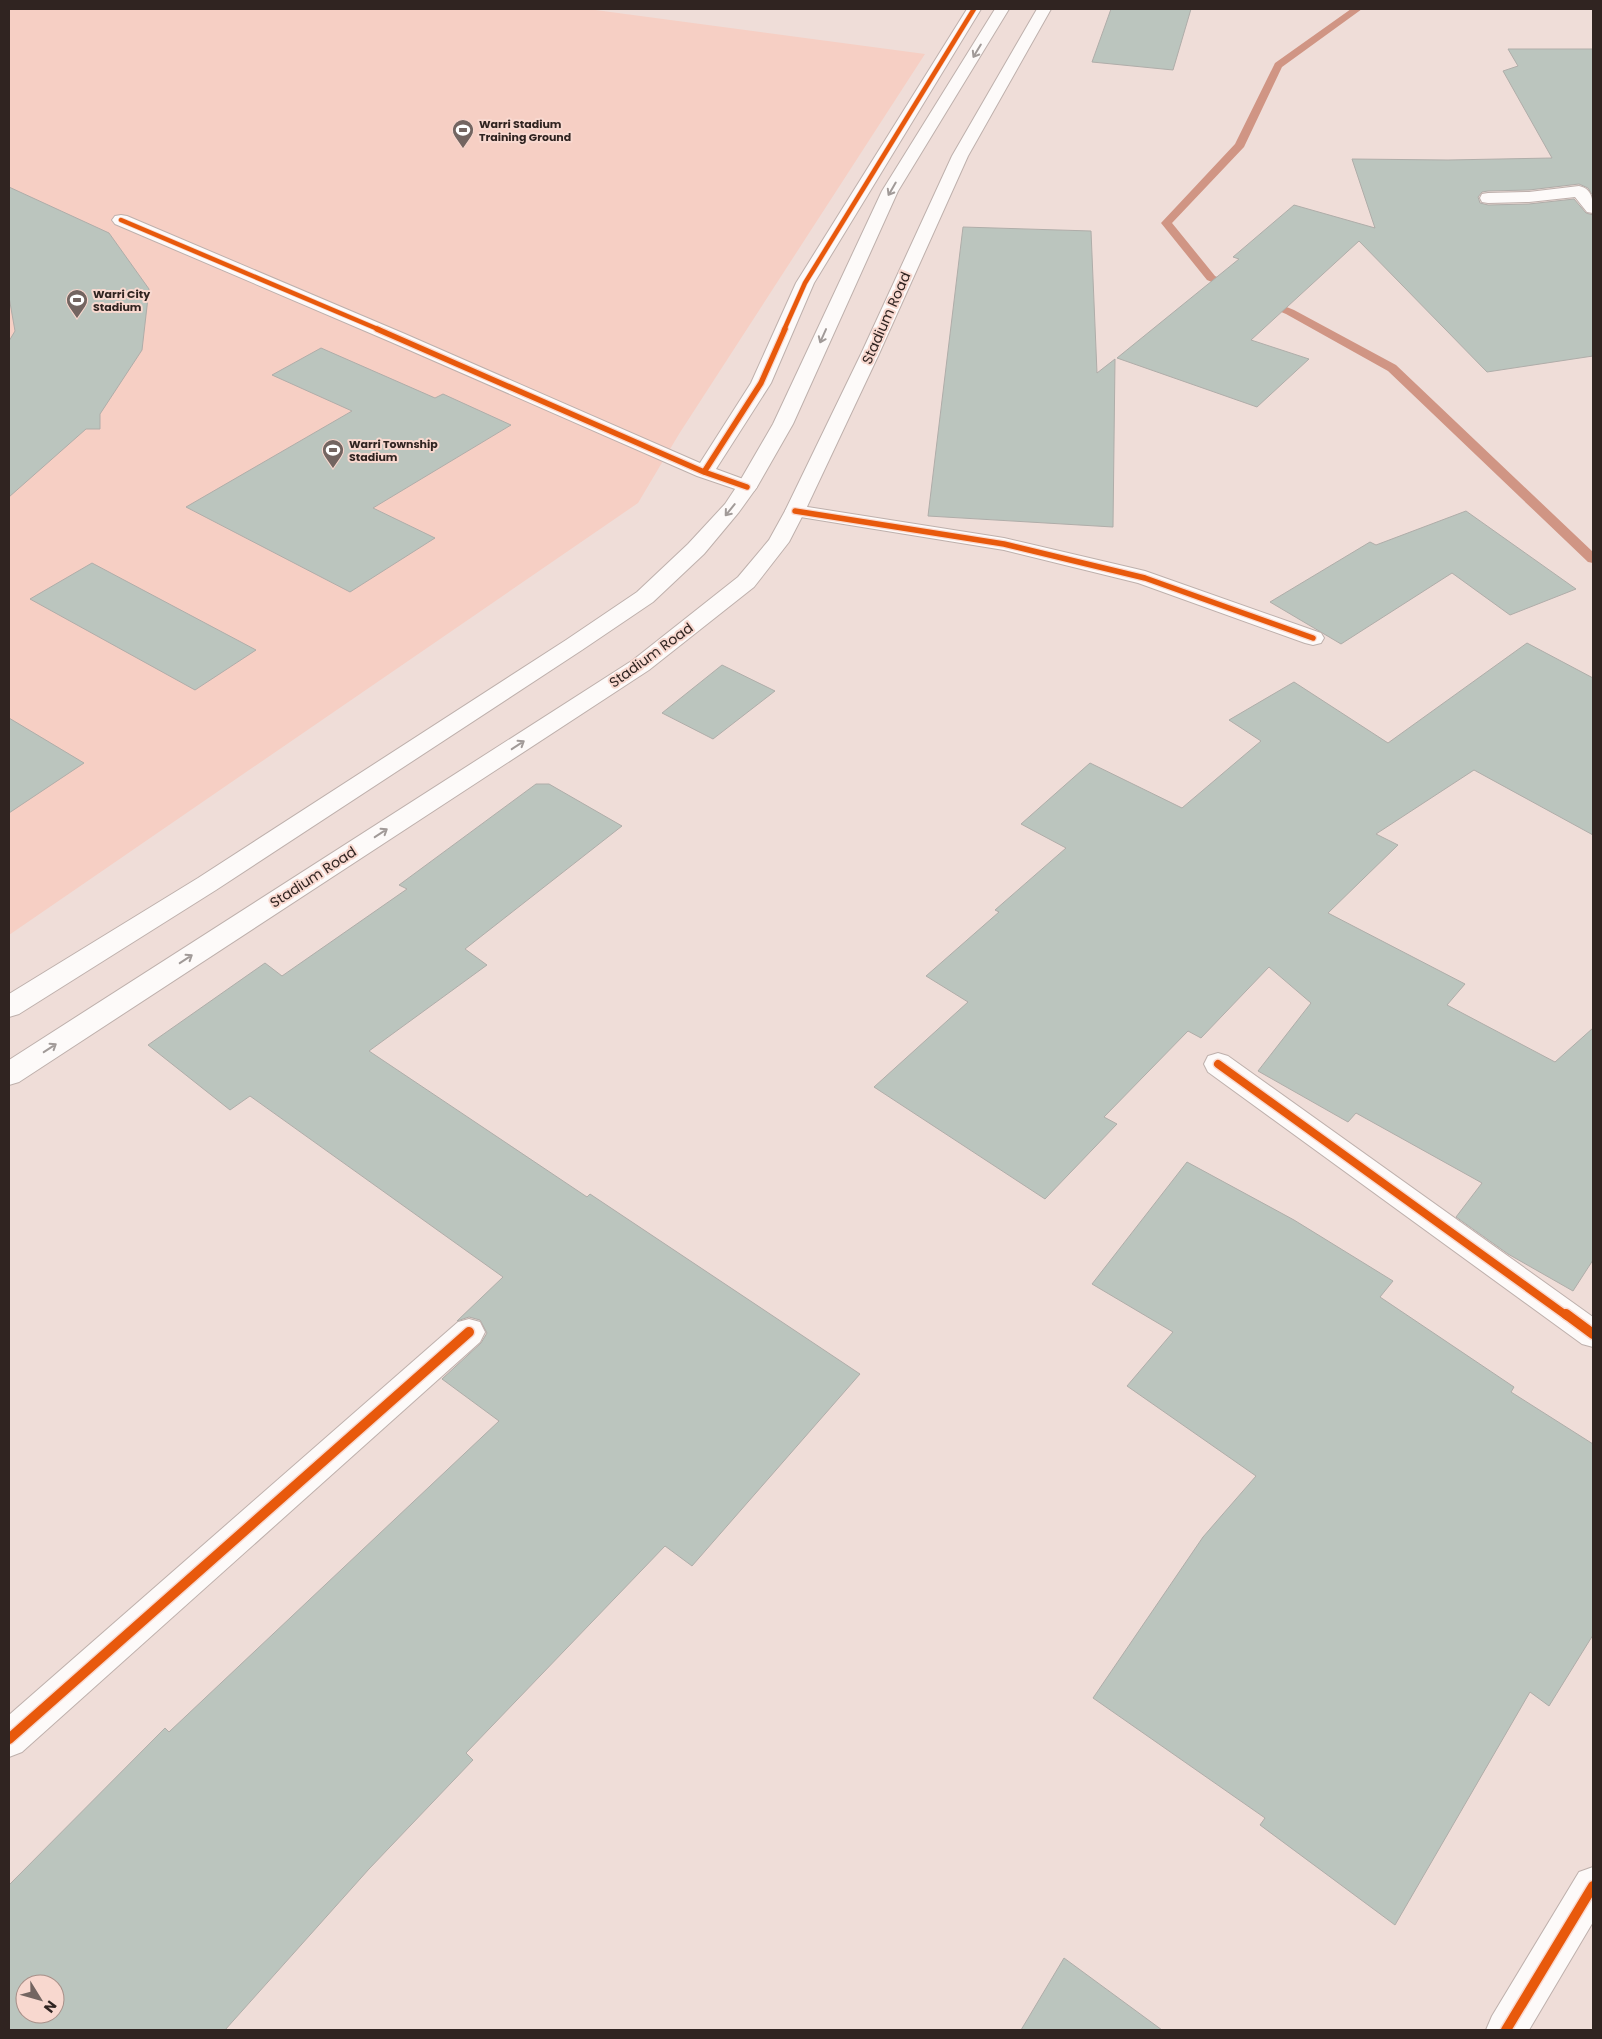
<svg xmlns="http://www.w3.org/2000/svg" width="1602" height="2039" font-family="Poppins,sans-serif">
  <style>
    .green { fill: #f6cfc4 }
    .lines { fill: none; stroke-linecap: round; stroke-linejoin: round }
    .stream { fill: #d09584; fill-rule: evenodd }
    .building { fill: #bbc5be; stroke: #afada9; fill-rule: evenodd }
    .minor-casing { stroke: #beb0ac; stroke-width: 2 }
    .secondary-casing { stroke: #beb0ac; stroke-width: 2 }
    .minor { fill: #fdfaf9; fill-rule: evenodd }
    .secondary { fill: #fdfaf9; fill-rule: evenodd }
    .cycleway-far3-casing { stroke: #f8d8cf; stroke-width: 6 }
    .cycleway-far2-casing { stroke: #f8d8cf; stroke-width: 8 }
    .cycleway-far1-casing { stroke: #f8d8cf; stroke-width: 11 }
    .cycleway-casing { stroke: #f8d8cf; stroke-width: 13 }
    .cycleway-far3 { stroke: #e8590c; stroke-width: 4.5 }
    .cycleway-far2 { stroke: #e8590c; stroke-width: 5.5 }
    .cycleway-far1 { stroke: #e8590c; stroke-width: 8 }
    .cycleway { stroke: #e8590c; stroke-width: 10 }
    .oneway { stroke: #a19a98 }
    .labels { text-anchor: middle; stroke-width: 4; stroke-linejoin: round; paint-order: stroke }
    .far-poi-label { font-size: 11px; font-weight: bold; fill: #302421; stroke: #f8d8cf; text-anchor: start }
    .street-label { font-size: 14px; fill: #302421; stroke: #f8d8cf }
  </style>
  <rect width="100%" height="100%" fill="#efddd8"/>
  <path class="green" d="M9,9h579l337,45 -246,380 -41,69 -629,432z"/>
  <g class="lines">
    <path class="stream" d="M1351,9h11l-80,58 -38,80 -72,76 43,53 27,13 -6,3 -29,-12 -46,-57 74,-79 40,-81z
      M1262,297l32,13 102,55 197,187v11l-5,-1 -200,-191 -102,-57 -28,-12 -2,-2 2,-2z"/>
  </g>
  <path class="building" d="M1111,9h80l-18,61 -81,-8z
    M1508,49h85v147l-5,-8 -9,-4 -50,6 -41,1 -6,1 -4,5 2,6 8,2 41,-1 45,-5 12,14 7,2v141l-106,16 -128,-131 -108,99 58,19 -52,48 -140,-49 122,-99 -6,-2 61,-52 81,23 -23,-69 96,1 104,-2 -49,-87 15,-5z
    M9,187l100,46 40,56 -7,61 -42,64v15h-14l-77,68v-156l6,-10 -6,-34z
    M963,227l128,4 6,142 18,-14 -2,168 -185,-11z
    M321,348l114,50 8,-4 68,31 -138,83 62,30 -85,54 -164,-85 166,-96 -80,-36z
    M1466,511l110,78 -66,26 -58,-42 -111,71 -71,-42 100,-60 6,3z
    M92,563l164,87 -61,40 -165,-91z
    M1527,643l66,35v157l-119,-65 -98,64 22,11 -70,68 137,71 -18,21 108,57 38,-34v232l-20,31 -65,-37 -52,-37 26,-34 -126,-70 -8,9 -90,-51 53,-68 -42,-36 -68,71 -13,-7 -84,86 13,7 -72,75 -171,-112 94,-85 -42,-26 73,-64 -4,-2 71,-62 -45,-24 69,-61 92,45 79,-67 -32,-21 65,-38 94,61z
    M722,665l53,26 -62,48 -51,-26z
    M9,718l75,45 -75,50z
    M536,784h13l73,42 -157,123 22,16 -118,86 218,146 3,-3 270,180 -168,192 -27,-20 -199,207 7,7 -104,109 -144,161h-216v-145l156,-157 4,4 330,-311 -57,-42 39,-36 6,-10 -7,-13 -11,-3 -12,4 46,-44 -253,-181 -20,14 -82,-65 117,-82 17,13 125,-87 -8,-4zM25,1984h30v30h-30z
    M1187,1162l107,58 99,61 -13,16 134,90 -3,5 82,52v191l-44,71 -19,-14 -135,233 -135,-100 5,-7 -172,-120 110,-161 53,-61 -129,-90 46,-54 -81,-48z
    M1064,1958l98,72h-141z"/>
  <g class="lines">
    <g class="minor-casing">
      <path id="minor" d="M967,9h14l-167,274 -43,100 -55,86 38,14 3,4 -3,4 -7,2 -50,-17 -306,-134 -276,-118 -3,-4 3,-4 6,-1 6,1 278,118 295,129 51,-80 45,-100z
        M1579,186c14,3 14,15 14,27l-6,-1 -12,-15 -46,5 -41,1 -6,-1 -2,-4 2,-4 6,-1 41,-1z
        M795,505l209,33 141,33 176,62 3,5 -3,5 -8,2 -8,-2 -167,-60 -134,-33 -216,-35 -3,-4 3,-4z
        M1218,1053l10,3 365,261v30l-11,-3 -374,-272 -4,-8 4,-8z
        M469,1319l11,3 5,10 -5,10 -458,410 -13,5v-42l449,-393z
        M1593,1867v55l-64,108h-43l6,-14 87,-144z"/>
    </g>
    <g class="secondary-casing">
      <path id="secondary" d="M995,9h14l-111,182 -105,233 -36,63 -18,25 -35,42 -51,48 -71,48 -366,240 -197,124 -10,3v-23l189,-116 368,-238 71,-48 51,-48 37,-40 12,-18 36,-62 109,-233z
        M1037,9h14l-83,147 -89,198 -74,157 -16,31 -35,45 -105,83 -630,412 -10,3v-25l624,-400 105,-83 31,-37 16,-29 76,-157 91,-198z"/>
    </g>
    <use href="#minor" class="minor"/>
    <use href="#secondary" class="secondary"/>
    <g class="cycleway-far3-casing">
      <path id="cycleway-far3" d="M121,220l259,110
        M784,330l21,-47 169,-274"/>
    </g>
    <g class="cycleway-far2-casing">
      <path id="cycleway-far2" d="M377,329l327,143 43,15
        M704,472l57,-89 24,-54
        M795,511l209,33 141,34 168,60"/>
    </g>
    <g class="cycleway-far1-casing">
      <path id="cycleway-far1" d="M1218,1064l349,252"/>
    </g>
    <g class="cycleway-casing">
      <path id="cycleway" d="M1566,1314l27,20
        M9,1739l460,-407
        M1506,2030l87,-144"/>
    </g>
    <use href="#cycleway-far3" class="cycleway-far3"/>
    <use href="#cycleway-far2" class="cycleway-far2"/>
    <use href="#cycleway-far1" class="cycleway-far1"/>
    <use href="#cycleway" class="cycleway"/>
  </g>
  <defs><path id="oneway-shaft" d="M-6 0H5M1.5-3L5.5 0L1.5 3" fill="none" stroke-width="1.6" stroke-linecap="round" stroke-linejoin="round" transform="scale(1.25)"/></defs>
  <g class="oneway">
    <use href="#oneway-shaft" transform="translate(977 51) rotate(121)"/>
    <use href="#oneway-shaft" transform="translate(892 189) rotate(120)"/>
    <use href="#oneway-shaft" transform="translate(823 336) rotate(114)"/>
    <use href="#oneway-shaft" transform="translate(730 510) rotate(129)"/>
    <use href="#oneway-shaft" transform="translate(518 745) rotate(-33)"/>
    <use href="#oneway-shaft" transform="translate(381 833) rotate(-33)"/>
    <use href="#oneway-shaft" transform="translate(186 959) rotate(-33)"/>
    <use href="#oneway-shaft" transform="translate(50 1048) rotate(-33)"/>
  </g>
  <defs>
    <g id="stadium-pin" transform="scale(1.125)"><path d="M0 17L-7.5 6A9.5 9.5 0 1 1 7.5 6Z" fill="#736561" stroke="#f8d8cf"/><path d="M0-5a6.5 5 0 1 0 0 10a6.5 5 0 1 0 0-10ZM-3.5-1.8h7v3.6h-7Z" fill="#fff"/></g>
  </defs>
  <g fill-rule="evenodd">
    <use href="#stadium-pin" x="463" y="130"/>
    <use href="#stadium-pin" x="77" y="300"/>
    <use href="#stadium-pin" x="333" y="450"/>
  </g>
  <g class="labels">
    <g class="far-poi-label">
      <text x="479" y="128">Warri Stadium<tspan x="479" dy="13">Training Ground</tspan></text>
      <text x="93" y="298">Warri City<tspan x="93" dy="13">Stadium</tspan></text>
      <text x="349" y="448">Warri Township<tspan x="349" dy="13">Stadium</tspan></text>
    </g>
    <g class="street-label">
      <text transform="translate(886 318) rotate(-66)" y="5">Stadium Road</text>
      <text transform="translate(651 655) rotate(-36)" y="5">Stadium Road</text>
      <text transform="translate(313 877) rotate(-33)" y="5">Stadium Road</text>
    </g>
  </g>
  <rect width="1602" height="2039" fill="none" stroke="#302421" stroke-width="20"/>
  <g transform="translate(40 1999) rotate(127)"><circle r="24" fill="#f8d8cf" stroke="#a89089"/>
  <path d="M0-4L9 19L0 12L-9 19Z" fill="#736561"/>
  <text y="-8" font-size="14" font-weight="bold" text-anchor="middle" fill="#302421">N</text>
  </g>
</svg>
